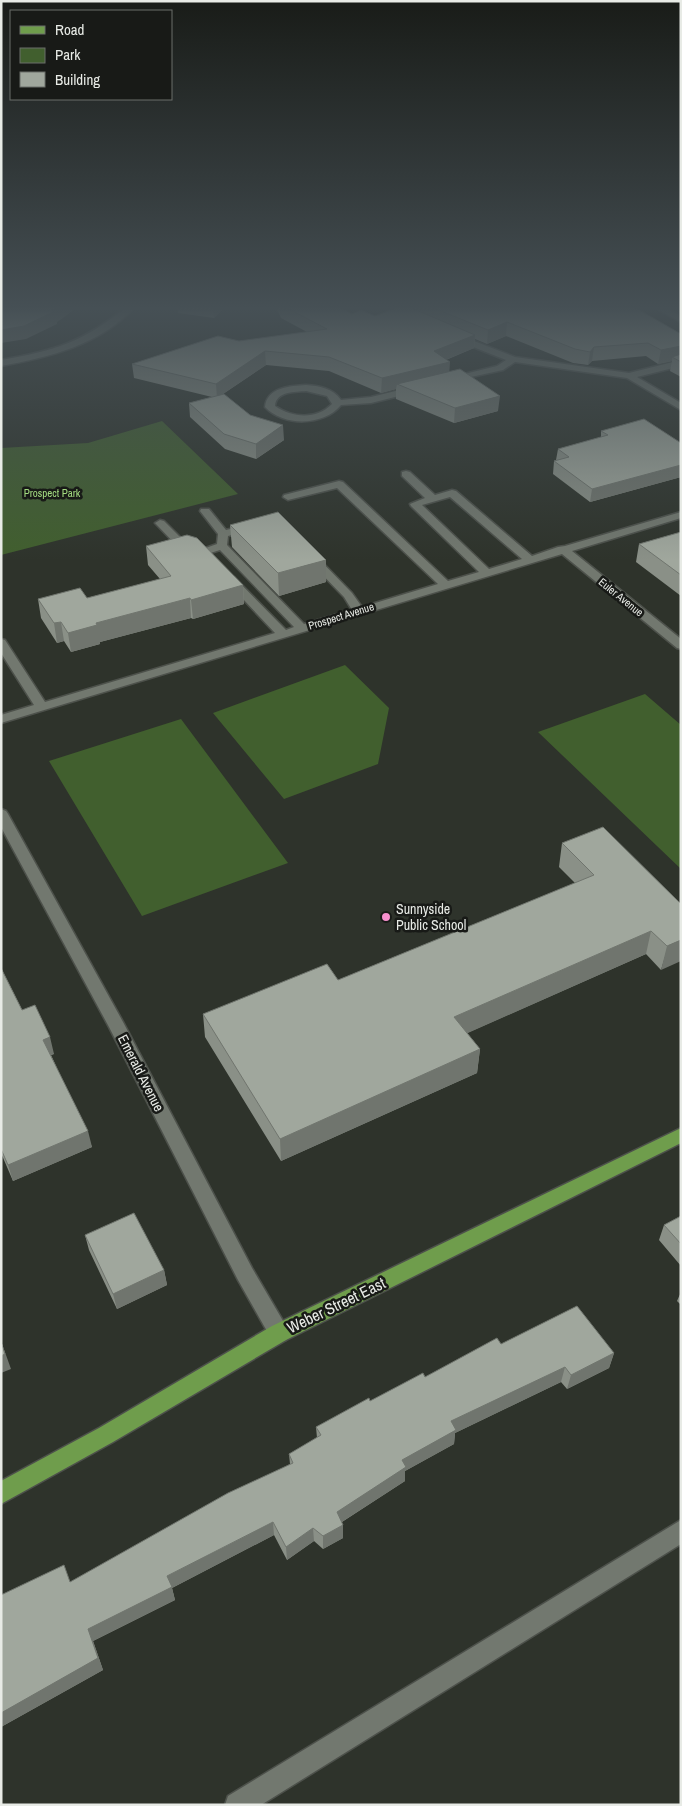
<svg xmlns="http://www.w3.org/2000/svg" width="682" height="1806" font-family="'Archivo Narrow',sans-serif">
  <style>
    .green { fill: #415f2e }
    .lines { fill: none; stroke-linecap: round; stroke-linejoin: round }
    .minor-casing { stroke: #4d514b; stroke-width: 3 }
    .major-casing { stroke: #4d514b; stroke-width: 3 }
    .minor { fill: #72786f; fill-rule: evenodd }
    .major { fill: #6f9d4c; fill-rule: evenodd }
    .wall { fill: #8a9087 }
    .shaded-wall { fill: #70756e }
    .building { fill: #a0a79d; stroke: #70756e }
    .poi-dot { fill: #f790cd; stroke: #181a17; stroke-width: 2 }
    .labels { text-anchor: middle; stroke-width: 5; stroke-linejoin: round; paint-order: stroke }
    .far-park-label { font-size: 11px; fill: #a3db80; stroke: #181a17 }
    .far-street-label { font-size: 11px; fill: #e8ebe6; stroke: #181a17 }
    .poi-label { font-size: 14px; fill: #e8ebe6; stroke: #181a17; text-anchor: start }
    .street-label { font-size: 14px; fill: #e8ebe6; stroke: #181a17 }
    .near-street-label { font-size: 16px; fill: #e8ebe6; stroke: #181a17 }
  </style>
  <rect width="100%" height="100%" fill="#2e332b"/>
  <path class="green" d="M162,421l76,73 -237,61v-107l87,-5z
    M345,665l44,43 -11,56 -94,35 -71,-86z
    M645,694l36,31v144l-143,-137z
    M181,719l107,144 -146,53 -93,-155z"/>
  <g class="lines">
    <g class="minor-casing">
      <path id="minor" d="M126,307h9c-35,38 -85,50 -134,59v-6c53,-9 83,-18 125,-53z
        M382,307h11l21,10 -7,2z
        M653,307h10l18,9v6z
        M456,334l59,23 114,16 52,-13v6l-44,11 44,26v7l-54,-32 -112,-16 -12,8 -55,12v-4l49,-12 9,-6 -53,-21v-4z
        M306,385c13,1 27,3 35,15l30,-3 45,-11 5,3 -2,2 -48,12 -30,2c-17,21 -57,22 -76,2 2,-20 25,-21 41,-22zM306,391l21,5 5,8c-16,16 -39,14 -57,2 1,-15 20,-14 31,-15z
        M406,471l4,1 25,23 17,-5 4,1 76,65 26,-9 7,-1 116,-34v6l-109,33 109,88v10l-4,-1 -115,-94 -561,169v-8l33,-10 -33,-52v-14l4,1 40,62 230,-69 -49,-52 -2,-2 2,-2h8l52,53 8,-3 -74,-77 -16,5 -4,-1 -2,-2 2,-2 17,-6 1,-10 -18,-23 1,-2h8l17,21 25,-6 4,1 1,2 -1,2 -27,7 -1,9 77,79 48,-14 -8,-13 -36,-37 -2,-2 2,-2h8l36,37 10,14 76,-23 -101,-96 -49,12 -5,-3 1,-2 55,-14 4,1 105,99 31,-9 -68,-66 -1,-2 15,-6 -23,-22v-4zM450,497l72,62 -33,10 -67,-64z
        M160,520l4,1 24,24 8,2 2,2 -2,2 -15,-1 -26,-27z
        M1,809l5,2 2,3 115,208 129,246 34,58 3,7 -3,7 -7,2 -7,-2 -34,-60 -129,-253 -108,-200z
        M681,1520v24l-420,261h-36l3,-9z"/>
    </g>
    <g class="major-casing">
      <path id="major" d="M681,1128v15l-395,197 -173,102 -112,62v-23l98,-53 173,-102z"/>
    </g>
    <use href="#minor" class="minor"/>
    <use href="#major" class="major"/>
  </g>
  <path class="wall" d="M177,307h48l-11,11 -36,-5z
    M276,307h63l13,7 23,2 39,-7v-2h220l47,27v43l-11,-6 2,-10 -14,3 -12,-8 -54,5 -4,4 -15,-2 -67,-27 -19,8 -12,-5 -1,9 -28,12 3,11 49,40 -44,12 -58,-24v-10l-15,4 -52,-22 -63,-6 -43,29 27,21 34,25 -28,19 -31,-10 -35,-32 -1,-14 23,-6 -78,-19 -2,-14 107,-23 68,-9 -26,-14z
    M601,431l80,12v34l-91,25 -37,-28 1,-13 2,-1 2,-11 43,-12z
    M230,525l96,57 -47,14 -47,-49z
    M681,532v64l-45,-34 3,-18z
    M146,546l97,39 1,19 -51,15 -2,-1 -91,24v2l-29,8 -7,-11 -7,2 -16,-25 -3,-19 49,-1 73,-19 -12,-14z
    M562,843l119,61 -20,66 -15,-16 -179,79 13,16 -3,24 -196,88 -76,-124 -2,-23 135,-34 237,-97 -16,-16z
    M1,968l21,42 32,44 -3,1 41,92 -79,34 -12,-28z
    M681,1216v50l-22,-26 5,-15z
    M85,1235l79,35 3,15 -50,24 -28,-59z
    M681,1292v13l-4,-4z
    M501,1344l113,9 -5,15 -42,21 -6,-7 -106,51 -1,11 -49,27v10l-63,41 1,16 -20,11 -9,-8 -27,19 -13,-25 -102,53 3,12 -82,41 10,29 -102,57v-132l70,-13 219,-118 -1,-10 28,-16 -1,-11 54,-26 55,-24z"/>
  <path class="shaded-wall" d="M58,307h19l-14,11 -6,4v2l-31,15 -25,4v-13z
    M213,307h12l-11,11z
    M507,322l-1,14 -19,8 1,-14z
    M475,335l-1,13 -41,17 1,-14z
    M681,346v13l-9,-2v4l-14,3 3,-14z
    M594,347l-2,14 -4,4 2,-13z
    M265,351l1,14 -49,33 -1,-14z
    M450,362l-1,14 -52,8 -1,5 -15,4 1,-15z
    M500,396l-2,15 -44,12 1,-15z
    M283,425l1,15 -28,19v-15z
    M681,465v12l-91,25 2,-13z
    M326,560v22l-47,14 -1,-23z
    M243,585l1,19 -51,15 -2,-19z
    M190,598l1,20 -91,24v2l-29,8 -3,-19 28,-10z
    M61,622l3,19 -7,2 -3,-20z
    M651,931l-5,23 -194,86 2,-23z
    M681,940v21l-20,9 6,-24z
    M50,1037l4,17 -7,2 -4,-16z
    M480,1049l-3,24 -196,88 -1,-22z
    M88,1131l4,16 -79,34 -5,-16z
    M164,1270l3,15 -50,24 -4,-15z
    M1,1341l10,28 -10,4z
    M614,1353l-5,15 -42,21 4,-14z
    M565,1367l-4,15 -106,51 -1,11 -49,27v10l-68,44v-13l114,-91z
    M273,1522l1,13 -102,53 3,12 -82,41 10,29 -102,57v-14l87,-84 79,-53z
    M343,1525v13l-20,11v-13z
    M313,1528l1,13 -27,19 -1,-13z"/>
  <path class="building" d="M1,307h57l-6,3 3,1 -31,15 -23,4z
    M285,307h54l13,7 9,-4 14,6 23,-9h11l66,28 -41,16 16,11 -68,16 -53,-21 -64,-6 -49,33 -84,-20 86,-28 21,5 88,-12z
    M431,307h203l47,27v12l-20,4 -13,-7 -54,4 -4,5 -15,-3 -68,-27 -19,8z
    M681,354v8l-9,-5z
    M460,369l40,27 -45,12 -58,-24z
    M224,394l26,21 33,10 -27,19 -32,-10 -35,-31z
    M644,419l37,24v22l-89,24 -38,-28 15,-4 -11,-8 50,-14 -7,-4z
    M278,512l48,48 -48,13 -48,-48z
    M681,532v43l-42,-31z
    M187,535l10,3 46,47 -52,15 -1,-2 -94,25 1,2 -29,8 -7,-11 -7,1 -16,-24 42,-11 7,10 84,-22 -25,-30z
    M603,827l78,77v36l-14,6 -16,-15 -197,86 26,32 -200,90 -77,-125 124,-50 11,16 256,-105 -32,-32z
    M1,968l21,42 13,-5 15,32 -7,3 45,91 -80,34 -7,-16z
    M134,1213l30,57 -51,24 -28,-59z
    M681,1216v28l-17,-19z
    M577,1306l37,47 -43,22 -6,-8 -114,54 5,9 -54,30 4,7 -69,45 6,13 -20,11 -10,-8 -27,19 -13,-25 -106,54 5,11 -84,42 10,29 -97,55v-118l63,-30 6,17 158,-89 65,-30 -4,-9 32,-19 -5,-8 53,-29 1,3 53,-28 2,4 72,-39 4,6z
    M1,1342l4,12 -4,2z"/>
  <linearGradient id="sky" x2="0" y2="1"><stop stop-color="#191c18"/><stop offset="0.55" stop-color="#465055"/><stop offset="1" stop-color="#465055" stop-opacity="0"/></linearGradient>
  <rect width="682" height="560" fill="url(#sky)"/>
  <circle class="poi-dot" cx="386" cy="917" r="5"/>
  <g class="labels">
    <g class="far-park-label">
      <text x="52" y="497">Prospect Park</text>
    </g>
    <g class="far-street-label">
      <text transform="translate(621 597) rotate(39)" y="4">Euler Avenue</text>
      <text transform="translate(341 616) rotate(-17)" y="4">Prospect Avenue</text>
    </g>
    <g class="poi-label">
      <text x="396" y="914">Sunnyside<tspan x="396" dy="16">Public School</tspan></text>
    </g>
    <g class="street-label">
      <text transform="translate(141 1073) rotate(63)" y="5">Emerald Avenue</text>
    </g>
    <g class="near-street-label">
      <text transform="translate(336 1305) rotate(-26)" y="6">Weber Street East</text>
    </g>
  </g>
  <rect width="682" height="1806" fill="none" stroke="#e8ebe6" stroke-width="5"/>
  <rect x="10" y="10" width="162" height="90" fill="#181a17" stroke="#6b6e6a"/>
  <rect x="20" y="26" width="25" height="8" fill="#6f9d4c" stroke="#6b6e6a"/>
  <text x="55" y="35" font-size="15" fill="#e8ebe6">Road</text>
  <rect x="20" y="48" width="25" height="15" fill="#415f2e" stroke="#6b6e6a"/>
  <text x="55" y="60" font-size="15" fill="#e8ebe6">Park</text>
  <rect x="20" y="72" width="25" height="15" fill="#a0a79d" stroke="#6b6e6a"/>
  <text x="55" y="85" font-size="15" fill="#e8ebe6">Building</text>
</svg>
